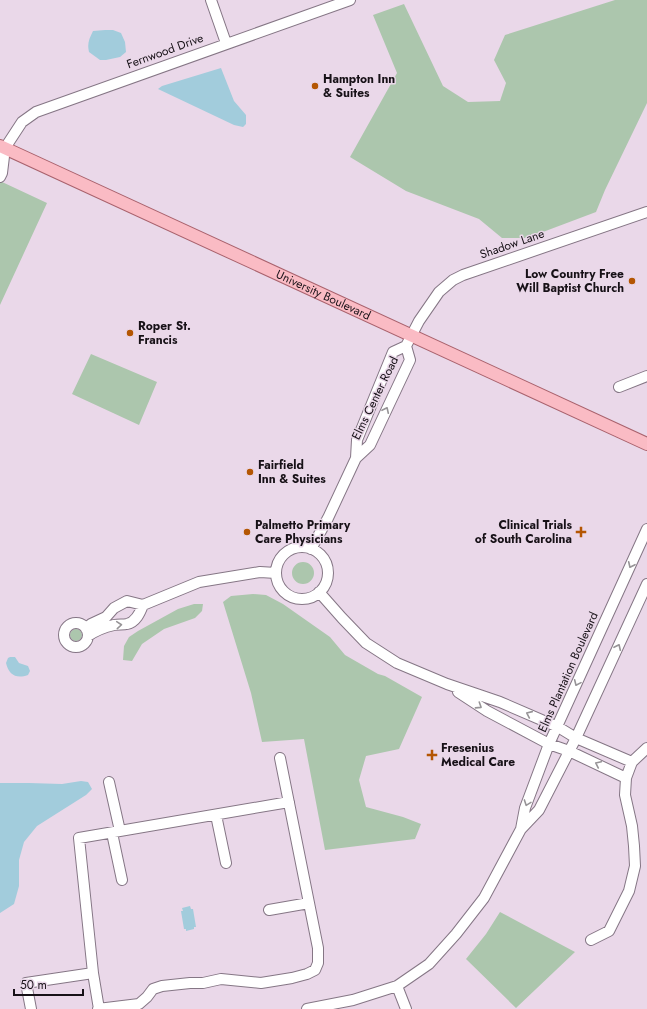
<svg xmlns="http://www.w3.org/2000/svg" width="647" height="1009" font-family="Jost,sans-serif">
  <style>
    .green { fill: #acc6ad }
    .water { fill: #a2ccdc }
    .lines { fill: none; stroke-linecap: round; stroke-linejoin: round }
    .minor-casing { stroke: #857685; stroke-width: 12 }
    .major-casing { stroke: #a9626d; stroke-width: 14 }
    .minor { stroke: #fff; stroke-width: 10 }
    .major { stroke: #fabbc4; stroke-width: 12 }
    .oneway { stroke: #979497 }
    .poi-dot { fill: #b45603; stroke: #ead8e9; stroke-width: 1.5 }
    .labels { text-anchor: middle; stroke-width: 3; stroke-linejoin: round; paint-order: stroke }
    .street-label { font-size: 12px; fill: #171117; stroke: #ead8e9 }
    .poi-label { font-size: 12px; font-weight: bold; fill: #171117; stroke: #ead8e9; text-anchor: start }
  </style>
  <rect width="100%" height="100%" fill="#ead8e9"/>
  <path class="green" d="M615,0h32v103l-42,87 -9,22 -69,26h-25l-23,-19 -73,-28 -56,-34 47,-84 -24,-58 31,-11 39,82 25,16 32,-1 6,-18 -12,-23 11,-25z
    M0,181l47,22 -47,102z
    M91,354l66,28 -18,43 -67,-31z
    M292 573a11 11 0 1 1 22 0a11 11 0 1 1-22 0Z
    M253,594l13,1 17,9 47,33 15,18 33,19 7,2 37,21 -23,52 -33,7 -7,24 7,27 37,10 18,7 -6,15 -90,11 -21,-111 -42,3 -11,-49 -28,-91 8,-6z
    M194,604h9l-1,7 -7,7 -31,11 -22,15 -10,17 -9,-1 1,-14 5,-9 9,-6 40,-22z
    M70 635a6 6 0 1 1 12 0a6 6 0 1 1-12 0Z
    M500,912l75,40 -59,56 -50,-49 20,-25z"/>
  <path class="water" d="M105,30h8l8,3 4,9 1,10 -6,5 -14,3h-6l-11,-8c-2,-8 0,-13 4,-21z
    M221,68l13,33 12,14v9l-3,3 -9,-2 -76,-36 4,-3z
    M10,657h5l4,6 9,3 2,5 -2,4c-12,4 -19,0 -22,-12l2,-5z
    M81,781l7,1 4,7 -6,6 -49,31 -13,16 -5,18v26l-5,18 -14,9v-130h29l33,1z
    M190,906l1,3h2l3,18h-2v2l-8,2v-2h-2l-3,-18h2l-1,-3z"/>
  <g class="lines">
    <g class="minor-casing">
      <path id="minor" d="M211,0l15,43
        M0,154l5,-6 17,-26 14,-10 314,-112
        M0,177l2,-4 3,-25
        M619,387l28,-11
        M356,458l14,-13 40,-85 -4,-14
        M276 573a26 26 0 1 1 52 0a26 26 0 1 1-52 0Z
        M311,549l17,-31 28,-60 1,-18 36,-88 13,-6 13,-25 20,-29 14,-12 10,-5 184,-63
        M319,592l23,26 24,25 31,20 50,21 53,18 58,25 18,11 56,24
        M64 635a12 12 0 1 1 24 0a12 12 0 1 1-24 0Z
        M86,629l5,-5 15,-7 8,-9 13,-7 16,4 56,-23 61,-10 16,1
        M88,636c7,-5 17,-9 26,-11 5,-1 9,0 13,-1 9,-2 13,-11 16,-19
        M458,692l29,19 62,33 20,7 57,27
        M109,782l11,49
        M216,815l10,48
        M521,829l4,-21 24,-64 98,-215
        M112,833l10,47
        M269,910l40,-7
        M591,940l18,-9 20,-40 6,-25 -1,-20 -2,-20 -7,-31 1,-17 6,-16 15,-14
        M93,973l6,36
        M397,986l9,23
        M31,1009l-5,-26 67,-10 -14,-135 210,-36
        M98,1009l41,-5 8,-7 6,-8 9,-3 28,-3h13l18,-4 40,4 31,-5 15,-4 8,-4 3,-7v-15l-38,-190
        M307,1009l46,-9 44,-14 32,-22 27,-30 28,-36 37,-69 18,-19 37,-72 71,-154"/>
    </g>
    <g class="major-casing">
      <g id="major">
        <path id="s1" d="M0,146l647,298"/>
      </g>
    </g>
    <use href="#minor" class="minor"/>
    <use href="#major" class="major"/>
  </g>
  <defs><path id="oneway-chevron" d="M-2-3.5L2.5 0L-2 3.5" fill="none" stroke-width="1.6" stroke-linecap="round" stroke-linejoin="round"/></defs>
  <g class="oneway">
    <use href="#oneway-chevron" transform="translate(386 410) rotate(-65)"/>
    <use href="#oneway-chevron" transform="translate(631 565) rotate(115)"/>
    <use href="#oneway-chevron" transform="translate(119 625) rotate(-5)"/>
    <use href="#oneway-chevron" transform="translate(618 647) rotate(-65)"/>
    <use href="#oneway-chevron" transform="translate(577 683) rotate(114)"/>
    <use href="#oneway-chevron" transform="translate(479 706) rotate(33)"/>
    <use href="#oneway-chevron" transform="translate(529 714) rotate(-156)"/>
    <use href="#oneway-chevron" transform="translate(598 764) rotate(-155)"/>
    <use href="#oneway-chevron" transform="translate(527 803) rotate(110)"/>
  </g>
  <g class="poi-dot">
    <circle cx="315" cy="86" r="4"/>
    <circle cx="632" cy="281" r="4"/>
    <circle cx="130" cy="333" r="4"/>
    <circle cx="250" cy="472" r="4"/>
    <circle cx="247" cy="532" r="4"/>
    <path d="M579 526h4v4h4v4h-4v4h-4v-4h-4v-4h4z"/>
    <path d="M430 749h4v4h4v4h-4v4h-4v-4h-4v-4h4z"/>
  </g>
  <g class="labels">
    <g class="street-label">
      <text transform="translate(165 51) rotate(-20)" y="4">Fernwood Drive</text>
      <text transform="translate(512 244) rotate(-19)" y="4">Shadow Lane</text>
      <text dy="4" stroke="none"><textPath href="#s1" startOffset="356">University Boulevard</textPath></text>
      <text transform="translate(375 398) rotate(-64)" y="4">Elms Center Road</text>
      <text transform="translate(568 672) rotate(-66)" y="4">Elms Plantation Boulevard</text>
    </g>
    <g class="poi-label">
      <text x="323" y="83">Hampton Inn<tspan x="323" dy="14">&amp; Suites</tspan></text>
      <text x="624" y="278" text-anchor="end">Low Country Free<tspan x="624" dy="14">Will Baptist Church</tspan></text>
      <text x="138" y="330">Roper St.<tspan x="138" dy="14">Francis</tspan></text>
      <text x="258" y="469">Fairfield<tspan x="258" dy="14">Inn &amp; Suites</tspan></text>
      <text x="255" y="529">Palmetto Primary<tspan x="255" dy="14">Care Physicians</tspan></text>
      <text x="572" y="529" text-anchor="end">Clinical Trials<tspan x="572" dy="14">of South Carolina</tspan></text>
      <text x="441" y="752">Fresenius<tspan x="441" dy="14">Medical Care</tspan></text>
    </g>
  </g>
  <path d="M14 989v6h69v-6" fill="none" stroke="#171117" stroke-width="2"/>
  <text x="20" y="989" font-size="12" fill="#171117" stroke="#ead8e9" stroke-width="3" paint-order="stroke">50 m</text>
</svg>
